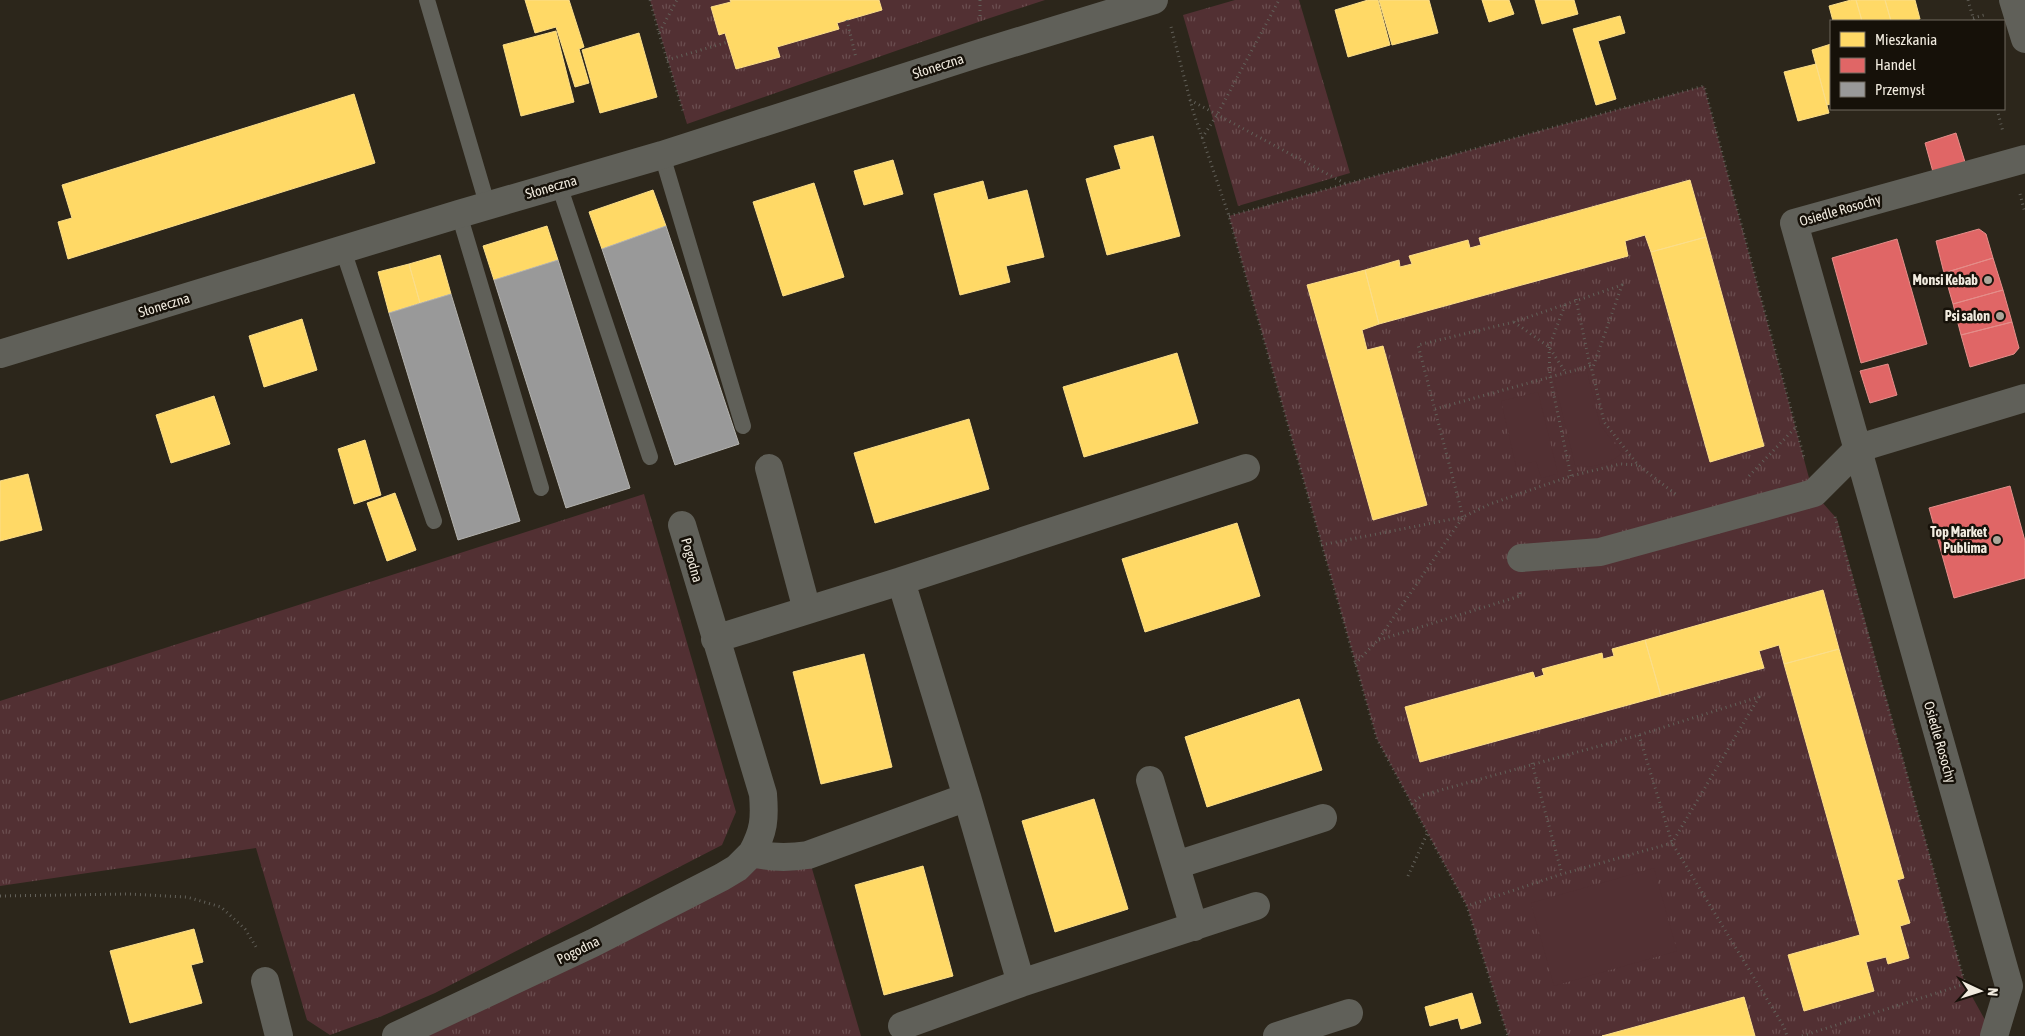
<svg xmlns="http://www.w3.org/2000/svg" width="2025" height="1036" font-family="'Asap Condensed',sans-serif">
  <style>
    .grass { fill: url(#grass-tufts) }
    .park { fill: #523033 }
    .homes { fill: #ffd966; stroke: #fbde8a }
    .shops { fill: #e06666; stroke: #e58e8a }
    .industry { fill: #999; stroke: #b3b2ae }
    .lines { fill: none; stroke-linecap: round; stroke-linejoin: round }
    .path { stroke: #626059; stroke-width: 3; stroke-dasharray: 1 4; stroke-linecap: butt }
    .service { stroke: #606059; stroke-width: 16 }
    .minor { stroke: #606059; stroke-width: 28 }
    .tertiary { stroke: #606059; stroke-width: 28 }
    .poi-dot { fill: #aca69a; stroke: #161109; stroke-width: 2 }
    .labels { text-anchor: middle; stroke-width: 5; stroke-linejoin: round; paint-order: stroke }
    .street-label { font-size: 14px; fill: #f1ebdf; stroke: #161109 }
    .poi-label { font-size: 14px; font-weight: bold; fill: #f1ebdf; stroke: #161109; text-anchor: end }
  </style>
  <defs>
    <pattern id="grass-tufts" width="24" height="20" patternUnits="userSpaceOnUse" patternTransform="scale(1.25)"><rect width="24" height="20" fill="#523033"/><path d="M3 7l-1-3M5 7V3M7 7l1-3M15 17l-1-3M17 17v-4M19 17l1-3" fill="none" stroke="#6b4e50"/></pattern>
  </defs>
  <rect width="100%" height="100%" fill="#2c261b"/>
  <path class="grass" d="M650,0h395l-58,19 -300,105z
    M1235,0h64l51,173 -112,33 -55,-191z
    M1704,86l105,392 5,15 23,26 128,465 29,52h-486l-41,-130 -90,-167 -148,-523z
    M644,494l92,318 -14,33 -287,148 -53,23 -52,19 -23,-15 -51,-172 -256,38v-185z
    M808,855l53,181h-465l341,-168z"/>
  <path class="park" d="M1587,371l13,54 22,28c-11,10 -32,17 -47,12l-21,-86z
    M1538,392l20,82 -17,4 -5,-17 -20,5 -15,-65z
    M1654,868l23,83 -123,35 -23,-83z"/>
  <path class="homes" d="M525,0h44l15,47 -5,2 10,34 -14,4 -19,-60 -21,6z
    M730,0h149l3,10 -45,13 2,6 -62,18 3,10 -44,12 -11,-36 -6,2 -8,-28 20,-5z
    M1368,0h10l12,45 -42,12 -13,-47z
    M1379,0h50l9,33 -46,12z
    M1482,0h27l5,14 -25,8z
    M1535,0h39l4,14 -36,10z
    M1851,0h5l6,21h-29l-4,-15z
    M1856,0h29l6,21h-29z
    M1885,0h30l5,19 -8,2h-21z
    M1620,16l5,17 -27,8 18,58 -20,6 -23,-76z
    M556,31l18,71 -53,14 -18,-71z
    M639,33l18,64 -57,16 -18,-63z
    M1831,44v60l-4,1 -15,-55z
    M1816,64l13,49 -31,8 -14,-49z
    M354,94l21,69 -307,96 -10,-37 14,-4 -10,-33z
    M1153,136l27,100 -73,19 -21,-76 35,-10 -7,-23z
    M893,160l10,34 -39,11 -10,-34z
    M1690,180l16,57 -55,15 -6,-17 -20,6 3,15 -249,68 -14,-54 34,-10 1,7 12,-3 -3,-8 59,-16 2,8 11,-3 -2,-7z
    M983,181l5,19 39,-10 17,67 -38,9 4,16 -50,13 -26,-101z
    M814,183l30,94 -61,19 -30,-94z
    M653,190l13,36 -64,23 -13,-37z
    M547,226l11,34 -64,20 -11,-34z
    M1706,237l58,209 -54,16 -59,-210z
    M440,255l11,39 -31,9 -11,-39z
    M409,264l11,39 -31,10 -11,-41z
    M1365,270l14,54 -17,6 5,20 16,-4 44,159 -54,15 -66,-235z
    M302,319l15,51 -53,17 -15,-51z
    M1177,353l21,70 -114,34 -21,-70z
    M214,396l16,48 -59,19 -15,-48z
    M969,419l20,70 -114,34 -21,-70z
    M365,440l16,55 -27,9 -16,-55z
    M28,474l14,56 -42,11v-60z
    M395,493l21,57 -29,11 -20,-58z
    M1237,523l23,73 -115,36 -23,-73z
    M1823,590l16,59 -55,15 -5,-19 -20,6 5,17 -103,28 -16,-56z
    M1645,640l16,56 -241,66 -15,-55 128,-35 2,6 9,-3 -2,-6 60,-16 1,6 11,-3 -2,-7z
    M1839,649l65,229 -7,2 13,43 -10,3 9,32 -21,6 -2,-7 -20,5 8,29 -70,20 -16,-56 72,-20 -76,-271z
    M864,654l28,113 -71,17 -28,-112z
    M1299,699l23,71 -115,37 -22,-70z
    M1094,799l34,110 -73,23 -33,-111z
    M923,866l30,110 -69,19 -29,-110z
    M194,929l9,33 -12,3 11,38 -72,20 -20,-72z
    M1472,993l9,30 -20,6 -3,-11 -28,8 -5,-19z
    M1744,997l11,39h-153z"/>
  <path class="shops" d="M1956,133l9,29 -32,10 -8,-29z
    M1979,229l7,5 7,24 -49,15 -8,-32z
    M1897,239l30,105 -66,19 -29,-105z
    M1993,258l10,32 -50,14 -9,-31z
    M2003,290l9,32 -51,13 -8,-31z
    M2012,322l7,26 -5,6 -44,13 -9,-32z
    M1888,364l9,31 -27,8 -10,-32z
    M2010,486l15,55v37l-71,20 -25,-90z"/>
  <path class="industry" d="M666,226l73,218 -64,21 -73,-216z
    M558,260l72,228 -64,20 -72,-228z
    M451,294l69,227 -62,19 -69,-227z"/>
  <g class="lines">
    <path class="path" d="M650,0l9,33 18,-33
      M980,0v19
      M1968,0l6,21
      M1973,18l11,-3
      M847,20l9,38
      M1171,27l22,84 36,105 148,523 90,167 41,130
      M659,33l25,81
      M667,60l61,-18
      M1190,100l156,84
      M1997,109l6,23
      M1202,138l15,-23 62,-115
      M2020,194l5,19
      M1229,216l475,-130 100,372
      M1576,299l14,67
      M1565,305l-16,42 1,30 21,99
      M1514,322l35,25 17,26
      M1435,409l155,-43 2,4
      M1749,476l47,-49
      M1321,545l142,-28 -45,-172 96,-23 108,-37 -30,85 12,52 34,43 40,31
      M1379,640l141,-44v-6
      M1355,664l23,-24 85,-123 27,-13 81,-28 49,-12 18,1
      M1639,735l33,108 112,184 3,9
      M1532,763l30,111
      M1411,804l12,-9 216,-60 120,-38 -87,146 -110,31 -95,32
      M1408,876l19,-42
      M0,896l128,-2 59,3 34,10 24,22 13,21
      M1802,1036l163,-52 -130,-467"/>
    <path class="service" d="M427,0l61,207
      M662,155l81,271
      M559,185l91,272
      M459,214l82,274
      M343,250l91,271"/>
    <path class="minor" d="M0,354l459,-140 203,-59 318,-102 174,-53
      M769,468l38,142
      M682,525l81,269c2,25 1,37 -11,59
      M1521,558l79,-6 214,-59 45,-45 166,-50
      M715,639l186,-58
      M1150,780l44,147
      M967,797l54,186
      M1176,865l147,-47
      M265,981l14,55
      M902,1026l119,-43 235,-77
      M396,1036l197,-93 129,-66 15,-9 15,-15c19,5 36,5 56,2l159,-58 -66,-216 345,-113
      M1277,1036l72,-23
      M1994,1036l15,-50 -215,-763 231,-64"/>
    <path class="tertiary" d="M2013,0l12,39"/>
  </g>
  <g class="poi-dot">
    <circle cx="1988" cy="280" r="5"/>
    <circle cx="2000" cy="316" r="5"/>
    <circle cx="1997" cy="540" r="5"/>
  </g>
  <g class="labels">
    <g class="street-label">
      <text transform="translate(938 66) rotate(-18)" y="5">Słoneczna</text>
      <text transform="translate(551 187) rotate(-16)" y="5">Słoneczna</text>
      <text transform="translate(1840 210) rotate(-16)" y="5">Osiedle Rosochy</text>
      <text transform="translate(164 305) rotate(-17)" y="5">Słoneczna</text>
      <text transform="translate(692 560) rotate(74)" y="5">Pogodna</text>
      <text transform="translate(1940 742) rotate(74)" y="5">Osiedle Rosochy</text>
      <text transform="translate(578 950) rotate(-26)" y="5">Pogodna</text>
    </g>
    <g class="poi-label">
      <text x="1978" y="285">Monsi Kebab</text>
      <text x="1990" y="321">Psi salon</text>
      <text x="1987" y="537">Top Market<tspan x="1987" dy="16">Publima</tspan></text>
    </g>
  </g>
  <rect x="1830" y="20" width="175" height="90" fill="#161109" stroke="#6e685f"/>
  <rect x="1840" y="32" width="25" height="15" fill="#ffd966" stroke="#6e685f"/>
  <text x="1875" y="45" font-size="15" fill="#f1ebdf">Mieszkania</text>
  <rect x="1840" y="58" width="25" height="15" fill="#e06666" stroke="#6e685f"/>
  <text x="1875" y="70" font-size="15" fill="#f1ebdf">Handel</text>
  <rect x="1840" y="82" width="25" height="15" fill="#999999" stroke="#6e685f"/>
  <text x="1875" y="95" font-size="15" fill="#f1ebdf">Przemysł</text>
  <g transform="translate(1980 991) rotate(94)" stroke="#161109" stroke-width="4" paint-order="stroke">
  <path d="M0-4L9 19L0 12L-9 19Z" fill="#f1ebdf"/>
  <text y="-8" font-size="14" font-weight="bold" text-anchor="middle" fill="#f1ebdf">N</text>
  </g>
</svg>
